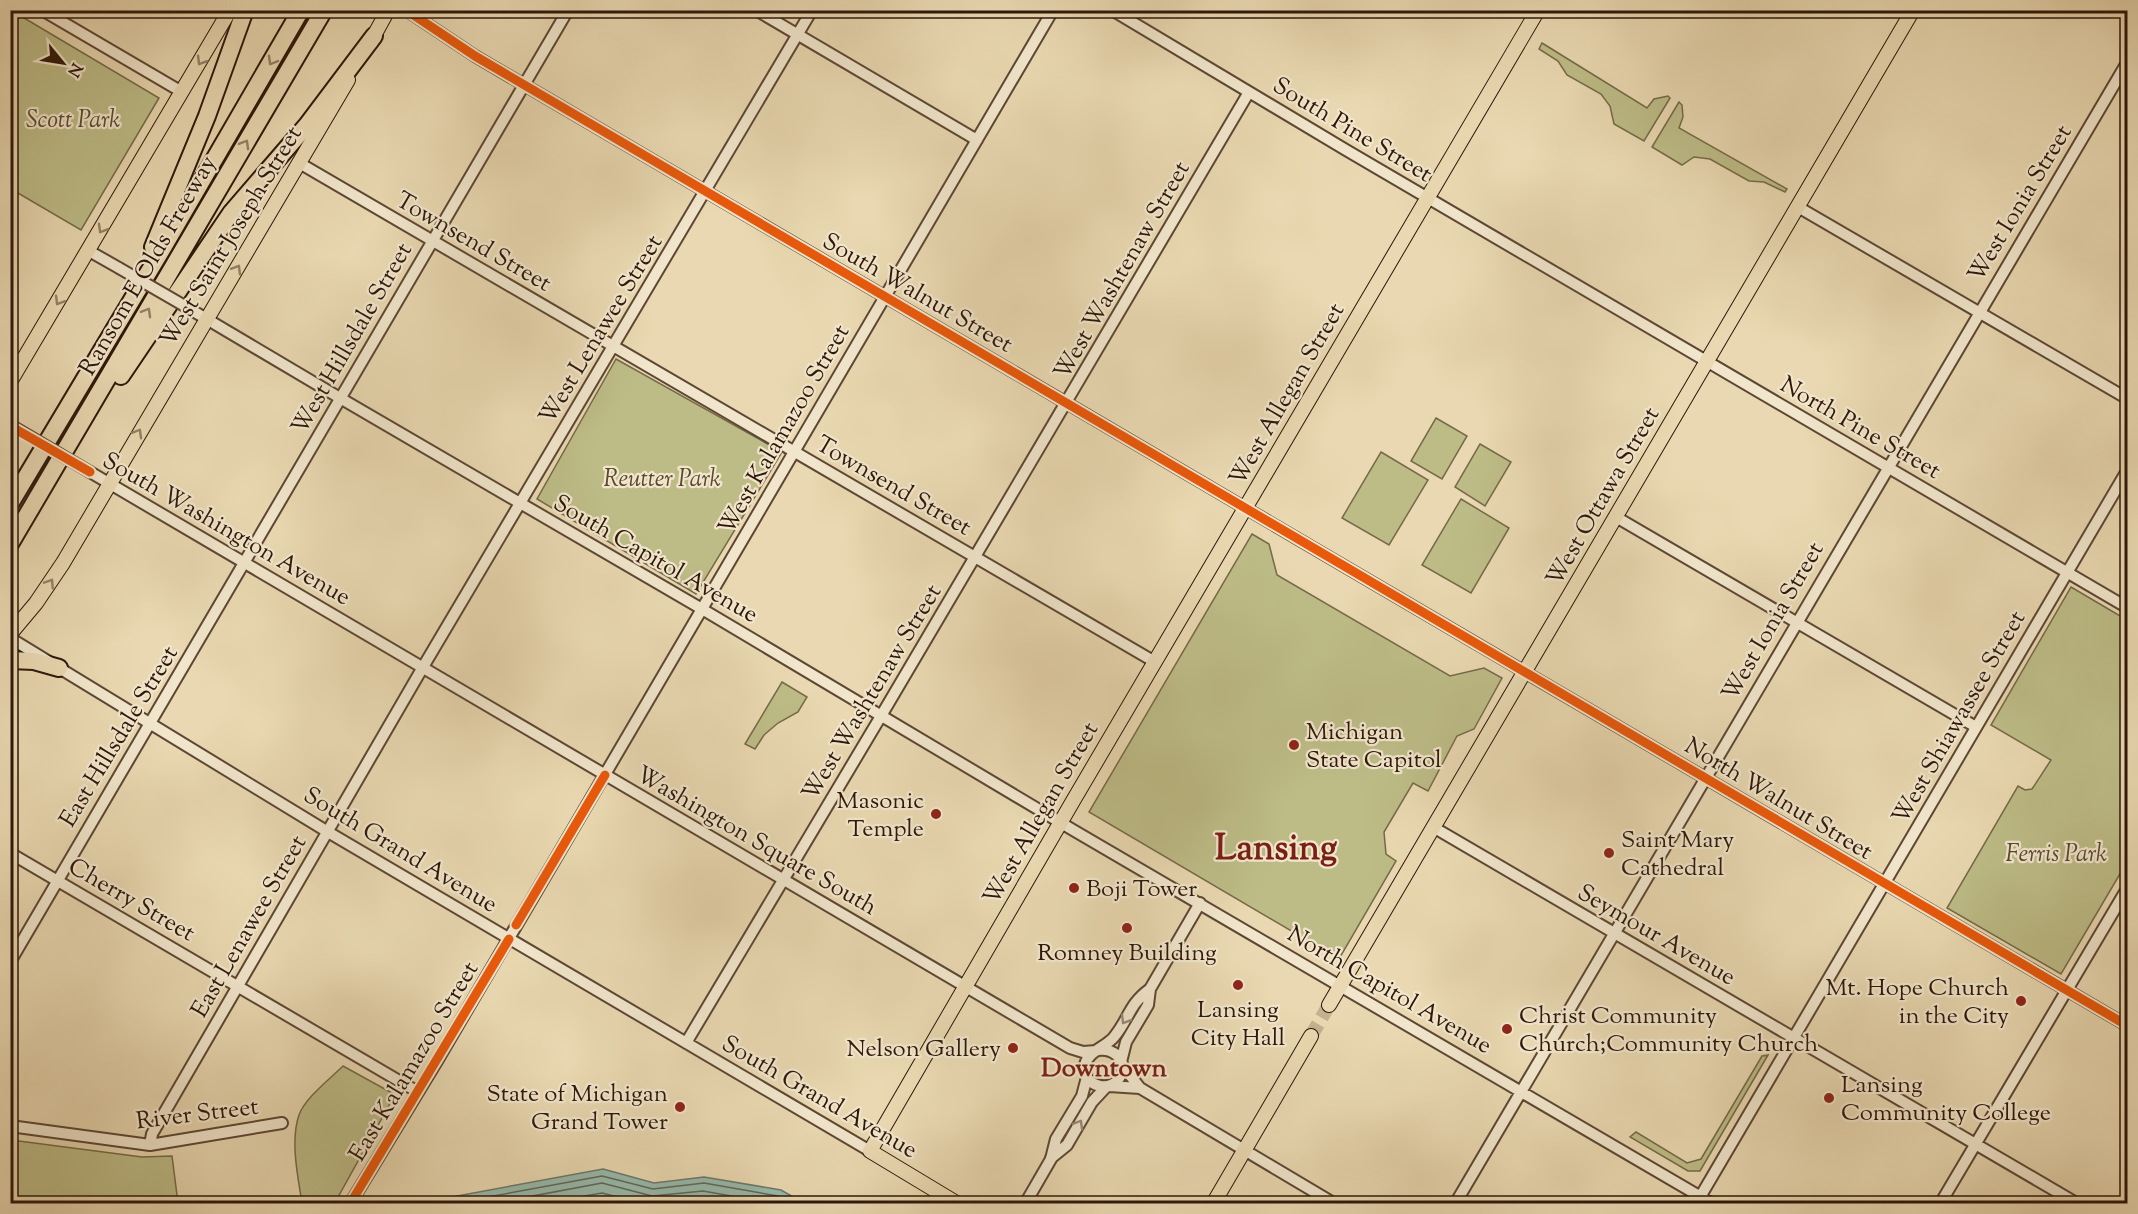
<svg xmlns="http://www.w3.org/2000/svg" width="2138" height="1214" font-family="'Sorts Mill Goudy',serif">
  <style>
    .green { fill: #bdbc87; stroke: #766a48; stroke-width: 1.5 }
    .water { fill: #97baab; stroke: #6d796b; stroke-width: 1.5 }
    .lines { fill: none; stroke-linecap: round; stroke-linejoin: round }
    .shore { stroke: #62685a; stroke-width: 1.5 }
    .major-tunnel { stroke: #c4b190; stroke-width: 14; stroke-dasharray: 14 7; stroke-linecap: butt }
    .minor-casing { stroke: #5d4734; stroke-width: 14 }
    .major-casing { stroke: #2e170a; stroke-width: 16 }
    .highway-casing { stroke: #2e170a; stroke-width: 20 }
    .minor { stroke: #f1e6cc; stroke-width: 10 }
    .major { stroke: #e9d8b1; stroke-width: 14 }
    .highway { stroke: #e9d8b1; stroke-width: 16 }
    .minor-bridge-casing { stroke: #5d4734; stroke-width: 14; stroke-linecap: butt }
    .minor-bridge { stroke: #f1e6cc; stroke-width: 10 }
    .cycleway-casing { stroke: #f1e6cc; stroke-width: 13 }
    .cycleway { stroke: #e8590c; stroke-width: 9 }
    .oneway { stroke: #958166 }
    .oneway2 { stroke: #998975 }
    .poi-dot { fill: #8f2418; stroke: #f1e6cc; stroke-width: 2 }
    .labels { text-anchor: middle; stroke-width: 4.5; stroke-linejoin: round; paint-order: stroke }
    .park-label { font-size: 24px; font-style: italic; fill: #594930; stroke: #f1e6cc }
    .street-label { font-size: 24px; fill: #2e170a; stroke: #f1e6cc }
    .poi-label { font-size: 24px; fill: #2e170a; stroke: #f1e6cc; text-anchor: start }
    .neighbourhood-label { font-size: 26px; font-weight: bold; fill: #7a1f14; stroke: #f1e6cc }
    .town-label { font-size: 36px; font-weight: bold; fill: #7a1f14; stroke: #f1e6cc }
  </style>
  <rect width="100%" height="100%" fill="#e9d8b1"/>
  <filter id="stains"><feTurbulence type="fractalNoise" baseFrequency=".00333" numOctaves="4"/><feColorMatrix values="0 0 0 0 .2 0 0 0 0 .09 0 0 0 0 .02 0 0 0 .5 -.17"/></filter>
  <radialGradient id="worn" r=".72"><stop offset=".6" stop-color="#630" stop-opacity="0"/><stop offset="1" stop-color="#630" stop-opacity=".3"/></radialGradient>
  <path class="green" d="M14,12l145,86 -78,132 -70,-41 -1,-172z
    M1542,43l105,65 7,-9 14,-3 2,2 -26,43 -30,-17 -4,-18 -9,-12 -34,-19 -9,-14 -19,-12z
    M1679,102l3,3 1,12 -4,11 108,61 -2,3 -21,-10 -15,-1 -39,-22 -16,-2 -12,8 -30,-18z
    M616,359l166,93 -86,142 -159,-95z
    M1436,418l31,18 -25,43 -31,-18z
    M1480,444l31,18 -26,44 -30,-19z
    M1381,452l47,28 -39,65 -47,-27z
    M1461,499l48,29 -38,65 -49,-28z
    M1252,534l17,10 8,31 173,101 34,-8 18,10 -28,51 -17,7 -29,55 -15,-8 -29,49 2,22 10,7 -57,98 -250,-147z
    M2071,587l56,33v242l-66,112 -114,-66 71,-122 7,4 7,-1 19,-29 -60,-35z
    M782,682l25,15 -9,15 -20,11 -14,12 -9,14 -10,-5z
    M1768,1055l-68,116h-12l-58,-34 6,-5 51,31 14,-4 61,-103z
    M343,1066l49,27v7l-54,97 -27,6h-9c-4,-26 -12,-62 -3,-88 6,-17 32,-37 44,-49z
    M11,1140l131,17 30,-1 6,47h-167z"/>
  <path class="water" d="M603,1169l51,14 50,-6 77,13 23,13h-385z"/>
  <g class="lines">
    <path class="shore" d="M450,1204l152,-28 51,13 51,-6 74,13 14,8
      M490,1204l112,-21 50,13 51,-5 74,13
      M538,1204l64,-11 43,11"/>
    <path class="major-tunnel" d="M1311,1036l18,-31"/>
    <g class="minor-casing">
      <path id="minor" d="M42,10l140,82
        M406,10l69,46 1653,970
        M756,10l221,130
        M1112,10l234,140 782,458
        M301,164l854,498
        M1798,207l330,192
        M89,251l30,17
        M183,305l157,93 362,211 371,221 640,374
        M90,472l980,576 13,4 13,-1
        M1616,517l360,210
        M10,638l318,194 542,319
        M1433,827l645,377
        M10,853l408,239
        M10,962l558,-952
        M686,1043l195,-327 368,-624
        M1098,1050c14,-2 29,8 23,24 -7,21 -40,13 -36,-9 3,-14 21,-18 29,-28 15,-18 15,-33 36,-48
        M1121,1062l5,-20 22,-37 2,-16 50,-86
        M1122,1065l18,23 195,116
        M1109,1086l31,2
        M10,1126l140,19 132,-22
        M150,1145l2,-11 271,-467 389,-657
        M1051,1158l16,-13 25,-43 14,-15
        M350,1204l87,-143 616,-1051
        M1025,1204l26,-45 5,-20 26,-43 5,-19
        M1455,1204l673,-1143
        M1696,1204l432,-735
        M1940,1204l188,-317"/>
    </g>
    <g class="major-casing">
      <path id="major" d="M370,43l18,-33
        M10,382l220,-372
        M10,634l26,-31 27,-40 285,-483
        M1329,1005l584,-995
        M958,1204l-88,-53 203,-350 465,-791
        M1213,1204l98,-168"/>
    </g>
    <g class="highway-casing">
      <path id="highway" d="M153,247l54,-131 38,-106
        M121,376l110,-163 76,-88 67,-89
        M10,504l150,-251 141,-243
        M10,544l314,-534
        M10,660l24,1 25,7"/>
    </g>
    <use href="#minor" class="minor"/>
    <use href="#major" class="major"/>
    <use href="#highway" class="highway"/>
    <g class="minor-bridge-casing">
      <path id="minor-bridge" d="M119,268l64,37
        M12,426l78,46"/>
    </g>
    <use href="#minor-bridge" class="minor-bridge"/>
    <g class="cycleway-casing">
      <path id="cycleway" d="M406,10l69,46 1653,970
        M10,426l80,46
        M516,925l89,-150
        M350,1204l159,-265"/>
    </g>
    <use href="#cycleway" class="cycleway"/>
  </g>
  <defs><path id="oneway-chevron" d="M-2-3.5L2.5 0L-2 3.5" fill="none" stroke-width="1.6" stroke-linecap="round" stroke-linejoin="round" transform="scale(1.5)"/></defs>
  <g class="oneway">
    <use href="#oneway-chevron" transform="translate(201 61) rotate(121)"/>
    <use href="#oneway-chevron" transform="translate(272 61) rotate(120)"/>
    <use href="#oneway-chevron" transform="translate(245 144) rotate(-60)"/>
    <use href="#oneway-chevron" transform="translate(102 229) rotate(120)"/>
    <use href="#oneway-chevron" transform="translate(237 269) rotate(-59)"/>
    <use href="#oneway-chevron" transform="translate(59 301) rotate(121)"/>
    <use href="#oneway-chevron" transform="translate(147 312) rotate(-60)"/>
    <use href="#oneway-chevron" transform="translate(138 433) rotate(-60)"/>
    <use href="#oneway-chevron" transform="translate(50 583) rotate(-57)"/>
  </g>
  <g class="oneway2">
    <use href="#oneway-chevron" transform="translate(1125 1020) rotate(121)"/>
    <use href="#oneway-chevron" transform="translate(1079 1124) rotate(-60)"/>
  </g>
  <g class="poi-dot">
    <circle cx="1294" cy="745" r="6"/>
    <circle cx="936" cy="814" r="6"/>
    <circle cx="1609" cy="853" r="6"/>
    <circle cx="1074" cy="888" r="6"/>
    <circle cx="1127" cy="928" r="6"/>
    <circle cx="1238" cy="985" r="6"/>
    <circle cx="2021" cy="1001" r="6"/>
    <circle cx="1507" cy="1029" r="6"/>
    <circle cx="1013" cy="1048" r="6"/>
    <circle cx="1829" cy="1098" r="6"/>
    <circle cx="680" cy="1107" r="6"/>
  </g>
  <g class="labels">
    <g class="park-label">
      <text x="73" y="127">Scott Park</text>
      <text x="662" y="486">Reutter Park</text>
      <text x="2056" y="861">Ferris Park</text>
    </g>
    <g class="street-label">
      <text transform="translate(1353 129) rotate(31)" y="8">South Pine Street</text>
      <text transform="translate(2019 203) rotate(-59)" y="8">West Ionia Street</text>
      <text transform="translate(230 236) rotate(-59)" y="8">West Saint Joseph Street</text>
      <text transform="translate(474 241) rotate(30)" y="8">Townsend Street</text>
      <text transform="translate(147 265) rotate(-60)" y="8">Ransom E Olds Freeway</text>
      <text transform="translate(1121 270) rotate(-60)" y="8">West Washtenaw Street</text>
      <text transform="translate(918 292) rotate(30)" y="8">South Walnut Street</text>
      <text transform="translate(600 329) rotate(-59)" y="8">West Lenawee Street</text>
      <text transform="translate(351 338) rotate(-60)" y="8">West Hillsdale Street</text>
      <text transform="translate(1286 394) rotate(-60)" y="8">West Allegan Street</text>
      <text transform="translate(1861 427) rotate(30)" y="8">North Pine Street</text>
      <text transform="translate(783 429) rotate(-60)" y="8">West Kalamazoo Street</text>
      <text transform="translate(894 485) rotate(30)" y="8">Townsend Street</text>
      <text transform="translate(1602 496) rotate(-60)" y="8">West Ottawa Street</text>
      <text transform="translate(227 528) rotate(30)" y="8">South Washington Avenue</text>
      <text transform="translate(656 558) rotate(30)" y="8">South Capitol Avenue</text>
      <text transform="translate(1772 621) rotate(-60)" y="8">West Ionia Street</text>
      <text transform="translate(871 692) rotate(-59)" y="8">West Washtenaw Street</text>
      <text transform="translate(1958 717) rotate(-60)" y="8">West Shiawassee Street</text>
      <text transform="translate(118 736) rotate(-59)" y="8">East Hillsdale Street</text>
      <text transform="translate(1779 798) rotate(31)" y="8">North Walnut Street</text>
      <text transform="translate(1040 813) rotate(-60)" y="8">West Allegan Street</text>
      <text transform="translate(757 840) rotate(30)" y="8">Washington Square South</text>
      <text transform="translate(401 849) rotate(31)" y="8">South Grand Avenue</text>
      <text transform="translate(132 899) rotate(30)" y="8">Cherry Street</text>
      <text transform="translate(248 926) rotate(-60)" y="8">East Lenawee Street</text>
      <text transform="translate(1657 934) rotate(30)" y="8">Seymour Avenue</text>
      <text transform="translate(1390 989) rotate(30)" y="8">North Capitol Avenue</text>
      <text transform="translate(413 1061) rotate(-59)" y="8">East Kalamazoo Street</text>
      <text transform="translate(820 1096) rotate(30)" y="8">South Grand Avenue</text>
      <text transform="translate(197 1113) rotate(-7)" y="8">River Street</text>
    </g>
    <g class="poi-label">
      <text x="1306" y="739">Michigan<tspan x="1306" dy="28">State Capitol</tspan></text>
      <text x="924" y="808" text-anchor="end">Masonic<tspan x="924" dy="28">Temple</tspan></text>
      <text x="1621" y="847">Saint Mary<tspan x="1621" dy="28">Cathedral</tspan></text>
      <text x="1086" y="896">Boji Tower</text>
      <text x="1127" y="960" text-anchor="middle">Romney Building</text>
      <text x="2009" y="995" text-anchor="end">Mt. Hope Church<tspan x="2009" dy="28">in the City</tspan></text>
      <text x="1238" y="1017" text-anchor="middle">Lansing<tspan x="1238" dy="28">City Hall</tspan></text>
      <text x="1519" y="1023">Christ Community<tspan x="1519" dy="28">Church;Community Church</tspan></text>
      <text x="1001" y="1056" text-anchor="end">Nelson Gallery</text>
      <text x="1841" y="1092">Lansing<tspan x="1841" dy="28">Community College</tspan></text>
      <text x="668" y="1101" text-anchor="end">State of Michigan<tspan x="668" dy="28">Grand Tower</tspan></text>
    </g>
    <g class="neighbourhood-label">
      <text x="1104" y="1076">Downtown</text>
    </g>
    <g class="town-label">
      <text x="1276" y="859">Lansing</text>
    </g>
  </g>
  <rect width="2138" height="1214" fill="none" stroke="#e9d8b1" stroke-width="36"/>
  <rect x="12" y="12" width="2114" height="1190" fill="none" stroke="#2e170a" stroke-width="3"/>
  <rect x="18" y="18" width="2102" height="1178" fill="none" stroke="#2e170a" stroke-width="1.5"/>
  <g transform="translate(63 63) rotate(120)" stroke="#f1e6cc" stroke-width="4.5" paint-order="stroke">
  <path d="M0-4.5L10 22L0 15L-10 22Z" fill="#2e170a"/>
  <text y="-9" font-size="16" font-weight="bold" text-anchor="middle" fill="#2e170a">N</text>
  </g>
  <rect width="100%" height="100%" filter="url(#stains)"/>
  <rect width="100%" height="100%" fill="url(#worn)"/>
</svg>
